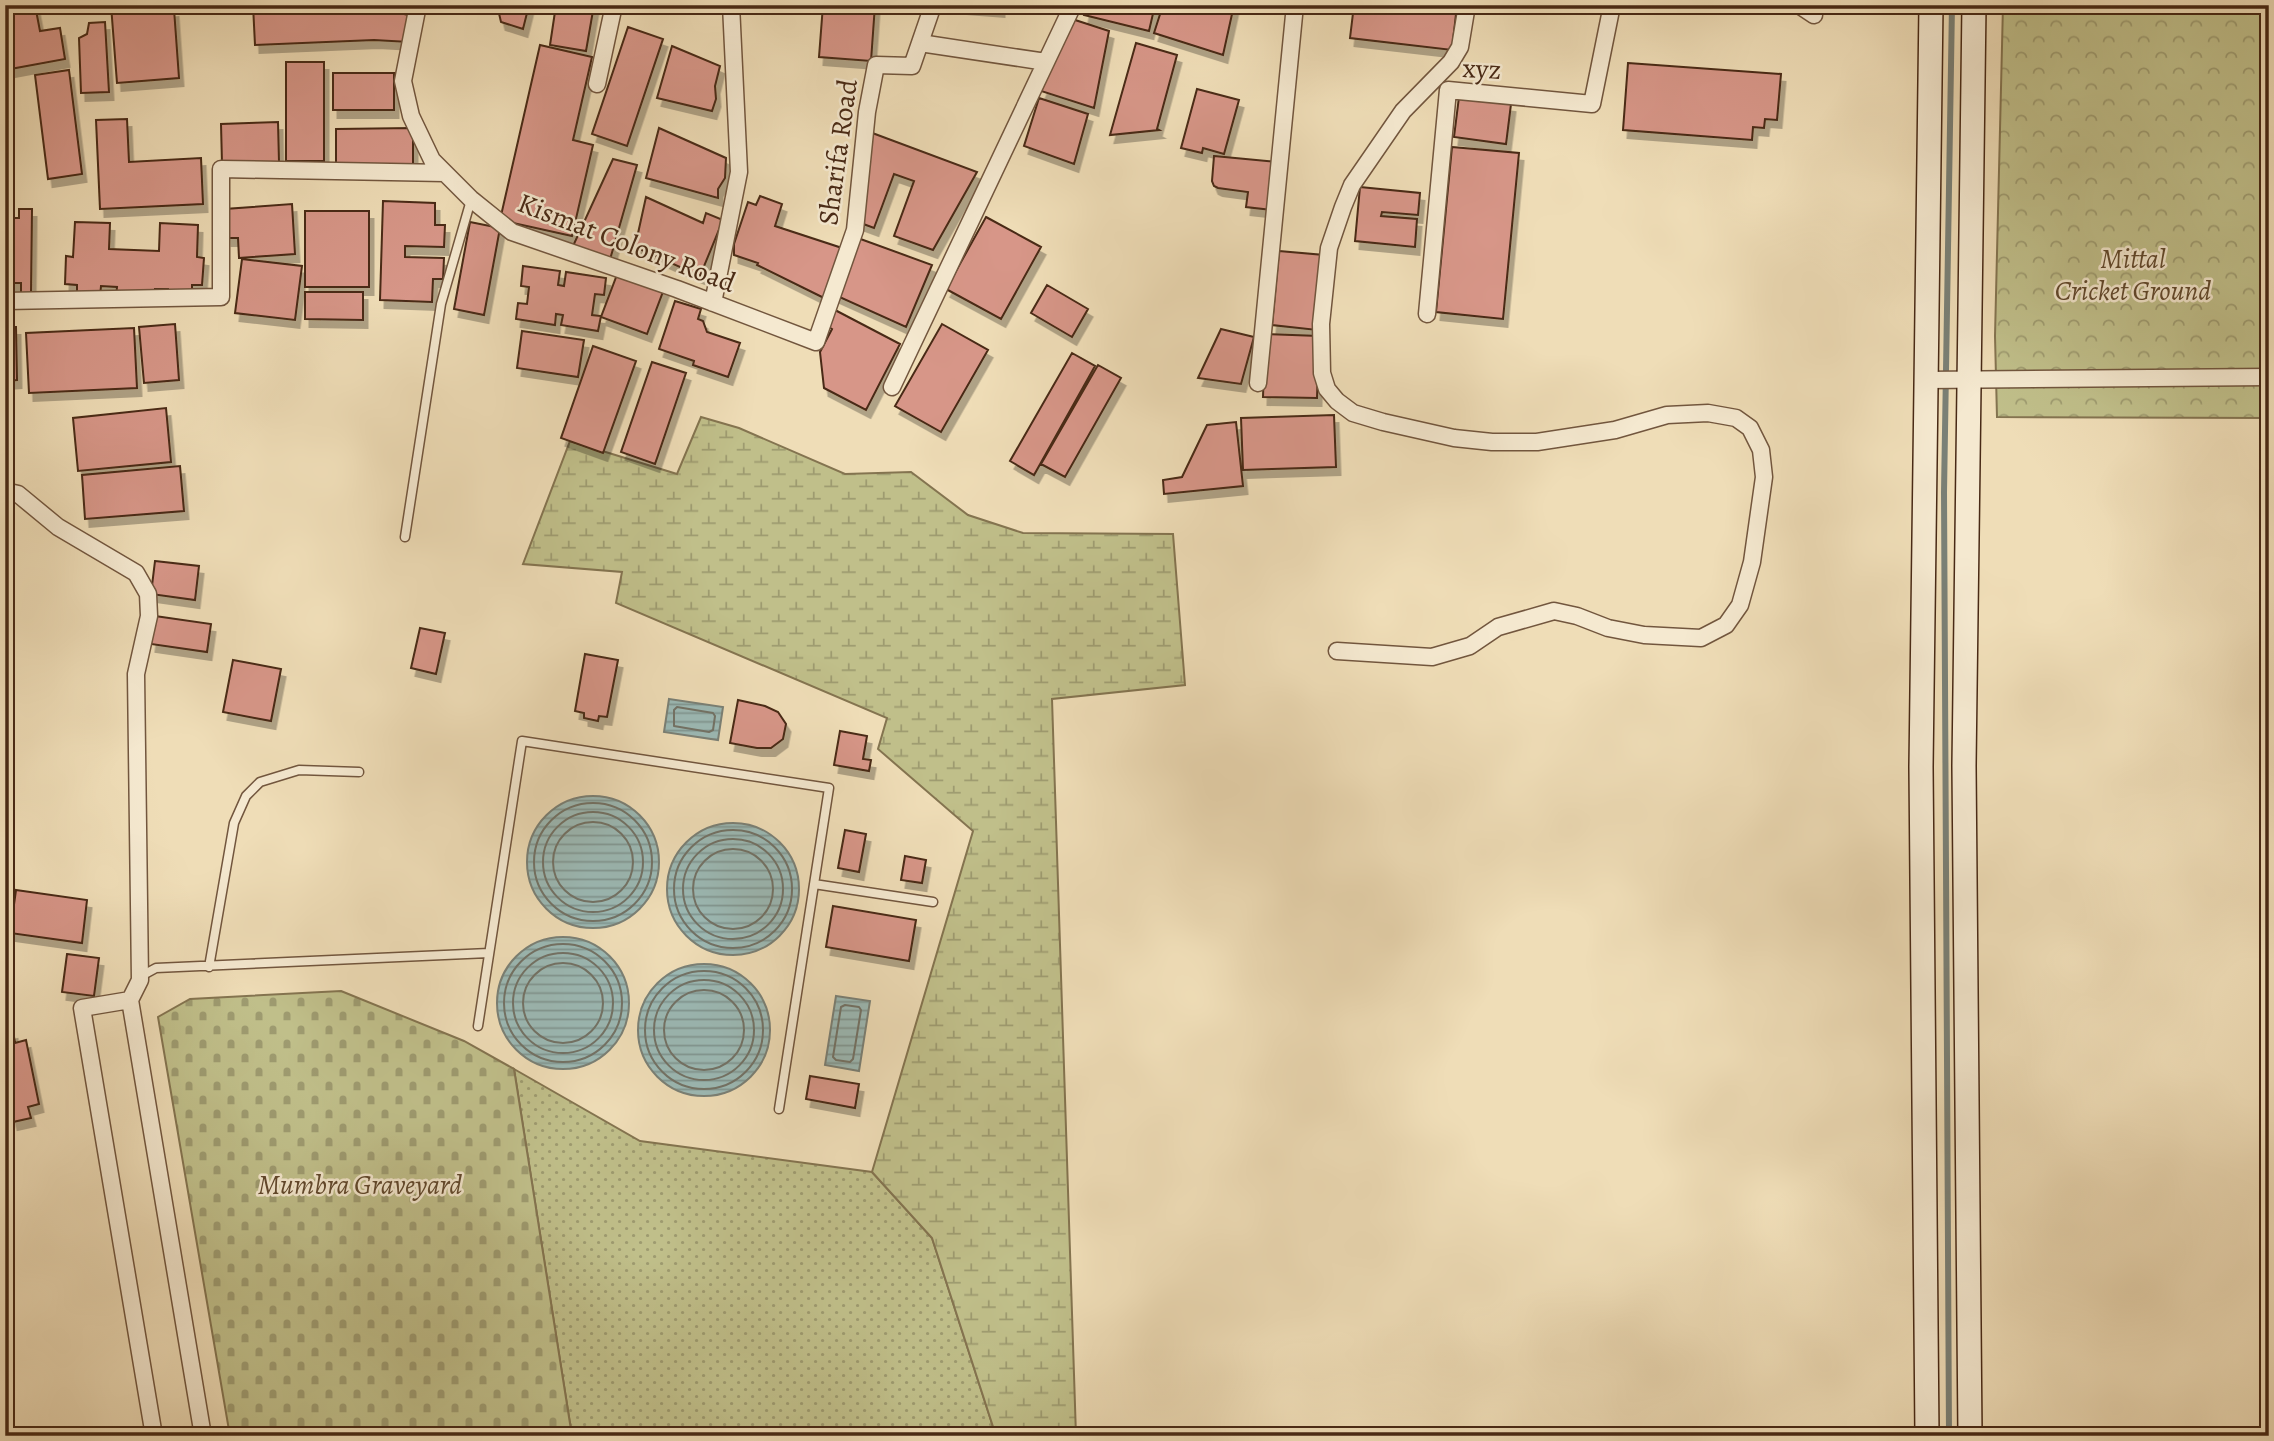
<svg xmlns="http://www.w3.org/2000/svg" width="2274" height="1441" font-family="Alegreya,serif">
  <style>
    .grass { fill: url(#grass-dots); stroke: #847450; stroke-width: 2 }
    .wetland { fill: url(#wetland-marsh); stroke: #847450; stroke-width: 2 }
    .cemetery { fill: url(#cemetery-stones); stroke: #847450; stroke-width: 2 }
    .park { fill: url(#park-crowns); stroke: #847450; stroke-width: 2 }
    .water { fill: url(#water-rules); stroke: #7a8076; stroke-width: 2 }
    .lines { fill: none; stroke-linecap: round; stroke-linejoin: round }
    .shore { stroke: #727266; stroke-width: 2 }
    .stream { stroke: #7a8076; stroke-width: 6 }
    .building { fill: #d79688; stroke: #482915; stroke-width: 2; filter: url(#shadow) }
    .lane-casing { stroke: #72563e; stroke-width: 11 }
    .street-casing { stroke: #72563e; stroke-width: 19 }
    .secondary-casing { stroke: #482915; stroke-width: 26 }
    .lane { stroke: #f5e9d0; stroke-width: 8 }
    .street { stroke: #f5e9d0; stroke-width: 16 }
    .secondary { stroke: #f5e9d0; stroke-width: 23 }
    .labels { text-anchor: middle; stroke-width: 5; stroke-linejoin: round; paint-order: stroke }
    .street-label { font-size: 28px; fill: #482915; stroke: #f5e9d0 }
    .park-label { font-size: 28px; font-style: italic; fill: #60472c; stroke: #f5e9d0 }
  </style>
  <defs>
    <pattern id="grass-dots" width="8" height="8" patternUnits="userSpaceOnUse" patternTransform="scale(1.75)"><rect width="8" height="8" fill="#c0bf8a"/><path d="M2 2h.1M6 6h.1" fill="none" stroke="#9e9b70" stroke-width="1.8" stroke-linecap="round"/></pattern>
    <pattern id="wetland-marsh" width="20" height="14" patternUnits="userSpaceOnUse" patternTransform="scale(1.75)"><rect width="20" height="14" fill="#c0bf8a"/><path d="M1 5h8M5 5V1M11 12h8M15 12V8" fill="none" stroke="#9e9b70"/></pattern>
    <pattern id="cemetery-stones" width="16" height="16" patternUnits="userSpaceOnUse" patternTransform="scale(1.75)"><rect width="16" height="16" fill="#c0bf8a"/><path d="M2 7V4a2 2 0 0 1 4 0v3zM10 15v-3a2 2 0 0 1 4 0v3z" fill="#9e9b70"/></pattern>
    <pattern id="park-crowns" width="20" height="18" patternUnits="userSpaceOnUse" patternTransform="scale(1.75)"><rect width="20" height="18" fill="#c0bf8a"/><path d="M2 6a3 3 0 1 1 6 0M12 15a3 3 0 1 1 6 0" fill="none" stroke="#9e9b70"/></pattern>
    <pattern id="water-rules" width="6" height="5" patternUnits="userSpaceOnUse" patternTransform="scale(1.75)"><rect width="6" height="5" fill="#9cbab6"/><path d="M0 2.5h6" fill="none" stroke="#819793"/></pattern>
    <filter id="shadow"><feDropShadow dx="4.5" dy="8" stdDeviation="0" flood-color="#0004"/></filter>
  </defs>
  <rect width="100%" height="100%" fill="#efddb7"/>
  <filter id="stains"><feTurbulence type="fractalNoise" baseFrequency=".00286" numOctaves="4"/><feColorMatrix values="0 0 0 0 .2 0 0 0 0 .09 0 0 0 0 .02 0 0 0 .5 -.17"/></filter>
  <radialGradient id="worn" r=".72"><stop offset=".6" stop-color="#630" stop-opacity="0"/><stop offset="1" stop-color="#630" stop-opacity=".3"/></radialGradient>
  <path class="grass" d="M514,1069l126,72 232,31 60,66 64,198h-424z"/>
  <path class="wetland" d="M701,417l38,11 106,46 66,-2 57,43 55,18 150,1 12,151 -133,14 24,737h-80l-64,-198 -60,-66 101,-341 -95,-82 9,-31 -271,-115 6,-31 -99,-8 47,-123 107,33z"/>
  <path class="cemetery" d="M341,991l123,50 50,28 58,367h-342l-72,-419 32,-18z"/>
  <path class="park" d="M2003,5h266v413l-272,-1 -2,-81z"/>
  <path class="water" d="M669,699l54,8 -5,33 -54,-8z
    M527 862a66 66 0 1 1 132 0a66 66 0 1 1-132 0Z
    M667 889a66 66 0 1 1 132 0a66 66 0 1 1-132 0Z
    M497 1003a66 66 0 1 1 132 0a66 66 0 1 1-132 0Z
    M638 1030a66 66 0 1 1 132 0a66 66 0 1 1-132 0Z
    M836,996l34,5 -11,70 -34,-6z"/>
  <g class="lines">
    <path class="shore" d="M677,707l36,6 2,3 -2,14 -4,2 -35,-6v-16z
      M534 862a59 59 0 1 1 118 0a59 59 0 1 1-118 0Z
      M543 862a50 50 0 1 1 100 0a50 50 0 1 1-100 0Z
      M553 862a40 40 0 1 1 80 0a40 40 0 1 1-80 0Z
      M674 889a59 59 0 1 1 118 0a59 59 0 1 1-118 0Z
      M683 889a50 50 0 1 1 100 0a50 50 0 1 1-100 0Z
      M693 889a40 40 0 1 1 80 0a40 40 0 1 1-80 0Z
      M504 1003a59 59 0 1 1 118 0a59 59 0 1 1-118 0Z
      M513 1003a50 50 0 1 1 100 0a50 50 0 1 1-100 0Z
      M523 1003a40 40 0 1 1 80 0a40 40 0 1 1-80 0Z
      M645 1030a59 59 0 1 1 118 0a59 59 0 1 1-118 0Z
      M654 1030a50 50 0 1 1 100 0a50 50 0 1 1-100 0Z
      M664 1030a40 40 0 1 1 80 0a40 40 0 1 1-80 0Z
      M845,1005l14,2 2,3 -8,49 -3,3 -14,-2 -3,-3 8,-50z"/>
    <path class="stream" d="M1949,1436l-5,-944 8,-487"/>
  </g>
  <path class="building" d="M35,5l5,26 20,-3 5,31 -60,11v-64z
    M111,5h52v5l11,-1 5,69 -62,5z
    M253,5h125l-1,3 36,8 -4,26 -35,-2 -119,5z
    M497,5h32l-6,24 -22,-7z
    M556,5h38l-8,46 -36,-6z
    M823,5h52l-4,56 -52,-4z
    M949,5h51v4z
    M1086,5h69l-6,26 -65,-16z
    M1163,5h71l-11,50 -69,-22z
    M1354,5h103l-5,45 -102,-12z
    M1072,19l37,12 -15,77 -53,-17z
    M105,22l4,70 -28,1 -2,-55 8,-4 2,-11z
    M628,27l35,12 -36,107 -35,-12z
    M1136,43l41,12 -20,74 2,1 -49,5z
    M540,45l52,12 -19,83 20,5 -21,91 -72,-16z
    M672,46l48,20 -5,20 1,13 -4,12 -55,-13z
    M286,62h38v99h-38z
    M1628,63l153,11 -4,46 -12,-1 -1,9 -11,-1 -1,13 -129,-10z
    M69,70l13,104 -34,5 -13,-104z
    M333,73h61v37h-61z
    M1197,89l42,11 -15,54 -21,-6 -1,5 -21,-5z
    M1459,97l52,7 -5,40 -52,-7z
    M1039,98l49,16 -14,50 -50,-18z
    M127,119l2,43 72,-4 2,46 -103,5 -4,-89z
    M278,122l1,40 -57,2 -1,-40z
    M413,128v37l-77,1v-37z
    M659,128l67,30 -1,20 -7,11v9l-72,-20z
    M867,131l110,41 -44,78 -39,-14 20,-55 -20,-7 -20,54 -16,-6z
    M1452,147l67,6 -16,166 -67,-7z
    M1214,156l63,6 -5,48 -26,-3 2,-15 -30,-4 -4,-2 -2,-5z
    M613,159l24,6 -28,98 -36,-17z
    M1360,187l60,6 -2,22 -36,-3 -1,4 36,3 -2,28 -60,-6z
    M760,196l22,8 -7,22 67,22 -16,51 -69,-34 1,-2 -24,-8v-11l14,-42 8,3z
    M646,197l57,26 3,-10 17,7 -23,56 -65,-29z
    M383,201l52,2v22h10l-1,22 -39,-1v11l39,1 -1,21h-10l-1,23 -52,-2z
    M292,204l3,50 -56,4 -1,-20h-11l-2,-29z
    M19,209h13l-1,84h-10v-10h-13v10h-3v-75h14z
    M305,211h64v76h-64z
    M986,217l55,30 -40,72 -55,-30z
    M75,222l35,1 -1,26 50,2 1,-28 38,2 -1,32 7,1 -2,27h-10v11h-24v-7h-13v9l-39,-1 1,-10 -16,-1 -1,11 -23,-1v-11l-12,-1 1,-28 7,1z
    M470,222l30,6 -16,87 -30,-6z
    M855,237l77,28 -26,62 -71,-32z
    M1279,251l45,4 -7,75 -45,-5z
    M242,259l60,7 -7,54 -60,-7z
    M523,266l37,5 -2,14 6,1 2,-14 40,6 -2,17 -9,-1 -3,21 9,1 -3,15 -37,-6 2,-10 -7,-1 -1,11 -39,-6 2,-16 9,1 2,-17 -8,-1z
    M618,272l46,17 -17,45 -46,-17z
    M1047,285l41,24 -16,28 -41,-24z
    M305,292h58v28l-58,-1z
    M675,301l26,8 -3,10 5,2 4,11 33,11 -12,34 -35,-12 1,-4 -35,-12z
    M835,310l65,34 -34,66 -42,-22 -4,-36 12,-23 -5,-3z
    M175,324l4,56 -35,3 -5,-56z
    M942,324l46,26 -47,82 -46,-26z
    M5,327h11l1,53 -12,1z
    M134,328l3,60 -108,5 -3,-60z
    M1221,329l33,8 -13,47 -43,-6z
    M522,331l62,9 -6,37 -61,-9z
    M1265,334l54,2 -2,62 -54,-1z
    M593,346l43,15 -33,92 -42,-15z
    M1072,353l23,13 -61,109 -24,-14z
    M652,362l34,11 -31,91 -34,-12z
    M1098,365l23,13 -56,99 -24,-13z
    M166,408l5,54 -93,9 -5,-53z
    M1334,415l2,52 -93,3 -2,-52z
    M1236,422l7,64 -79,8 -1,-14 19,-3 25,-52z
    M180,466l4,45 -99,8 -3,-44z
    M155,561l44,5 -4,34 -44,-6z
    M155,616l56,8 -4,28 -56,-8z
    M420,628l25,5 -9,41 -25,-6z
    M585,654l33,6 -11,57 -8,-1 -1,5 -14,-3v-5l-9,-2z
    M233,660l48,9 -10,52 -48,-9z
    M738,700l27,6 13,6 8,12 -3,15 -12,9h-14l-27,-5z
    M840,731l27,5 -4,23 8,1 -2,11 -35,-6z
    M845,830l21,4 -7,38 -21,-4z
    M905,856l21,4 -4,23 -21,-3z
    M16,890l71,10 -5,43 -72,-10z
    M833,906l83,14 -7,41 -83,-14z
    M67,954l32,4 -5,38 -32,-4z
    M13,1031l2,12 11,-3 13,64 -11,3 3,11 -18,4 -3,-12 -5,2v-79z
    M810,1076l49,8 -4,24 -49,-9z"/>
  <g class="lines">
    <g class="lane-casing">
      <path id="lane" d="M405,537l36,-233 30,-104
        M814,884l119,18
        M209,967l25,-144 12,-27 14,-14 39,-12 60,2
        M142,978l3,-4 11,-6 333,-15
        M478,1026l44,-285 307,47 -50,321"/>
    </g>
    <g class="street-casing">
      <path id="street" d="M418,5l-15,76 8,35 21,44 39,39 41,33 165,57 139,53 39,-112 12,-118 9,-47 36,1 21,-61
        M1799,5l15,10
        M920,43l126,19
        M597,84l17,-79
        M5,301l216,-4v-128l224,4
        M713,303l26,-131 -8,-167
        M1427,314l21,-224 144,14 20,-99
        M1926,380l343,-3
        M1258,383l37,-378
        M892,387l181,-382
        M5,491l13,3 40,33 78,46 12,21 1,22 -13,58 4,306 -10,20
        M1337,651l95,6 38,-11 28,-19 56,-16 23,5 31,12 36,7 57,3 25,-13 14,-20 12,-43 12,-85 -3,-27 -11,-22 -14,-10 -28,-5 -41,2 -52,15 -78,12h-45l-38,-4 -71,-16 -30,-9 -16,-12 -10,-12 -5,-16 -1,-49 8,-76 14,-41 9,-22 51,-74 48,-49 9,-15 7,-42
        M154,1436l-72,-428 48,-8 73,436"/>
    </g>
    <g class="secondary-casing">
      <path id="secondary" d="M1927,1436l-6,-669 10,-762
        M1970,1436l-6,-670 10,-761"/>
    </g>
    <use href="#lane" class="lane"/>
    <use href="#street" class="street"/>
    <use href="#secondary" class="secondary"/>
  </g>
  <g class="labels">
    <g class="street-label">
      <text transform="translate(1482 68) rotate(3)" y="10">xyz</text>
      <text transform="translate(837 152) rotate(-82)" y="10">Sharifa Road</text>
      <text transform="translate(627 242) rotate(21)" y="10">Kismat Colony Road</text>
    </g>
    <g class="park-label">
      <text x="2133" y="268">Mittal<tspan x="2133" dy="32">Cricket Ground</tspan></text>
      <text x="360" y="1194">Mumbra Graveyard</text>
    </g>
  </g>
  <rect width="2274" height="1441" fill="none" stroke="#efddb7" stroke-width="28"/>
  <rect x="7" y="7" width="2260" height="1427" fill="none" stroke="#482915" stroke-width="3.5"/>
  <rect x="14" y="14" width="2246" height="1413" fill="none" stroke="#482915" stroke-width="2"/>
  <rect width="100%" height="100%" filter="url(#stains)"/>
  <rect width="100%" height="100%" fill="url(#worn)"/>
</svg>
